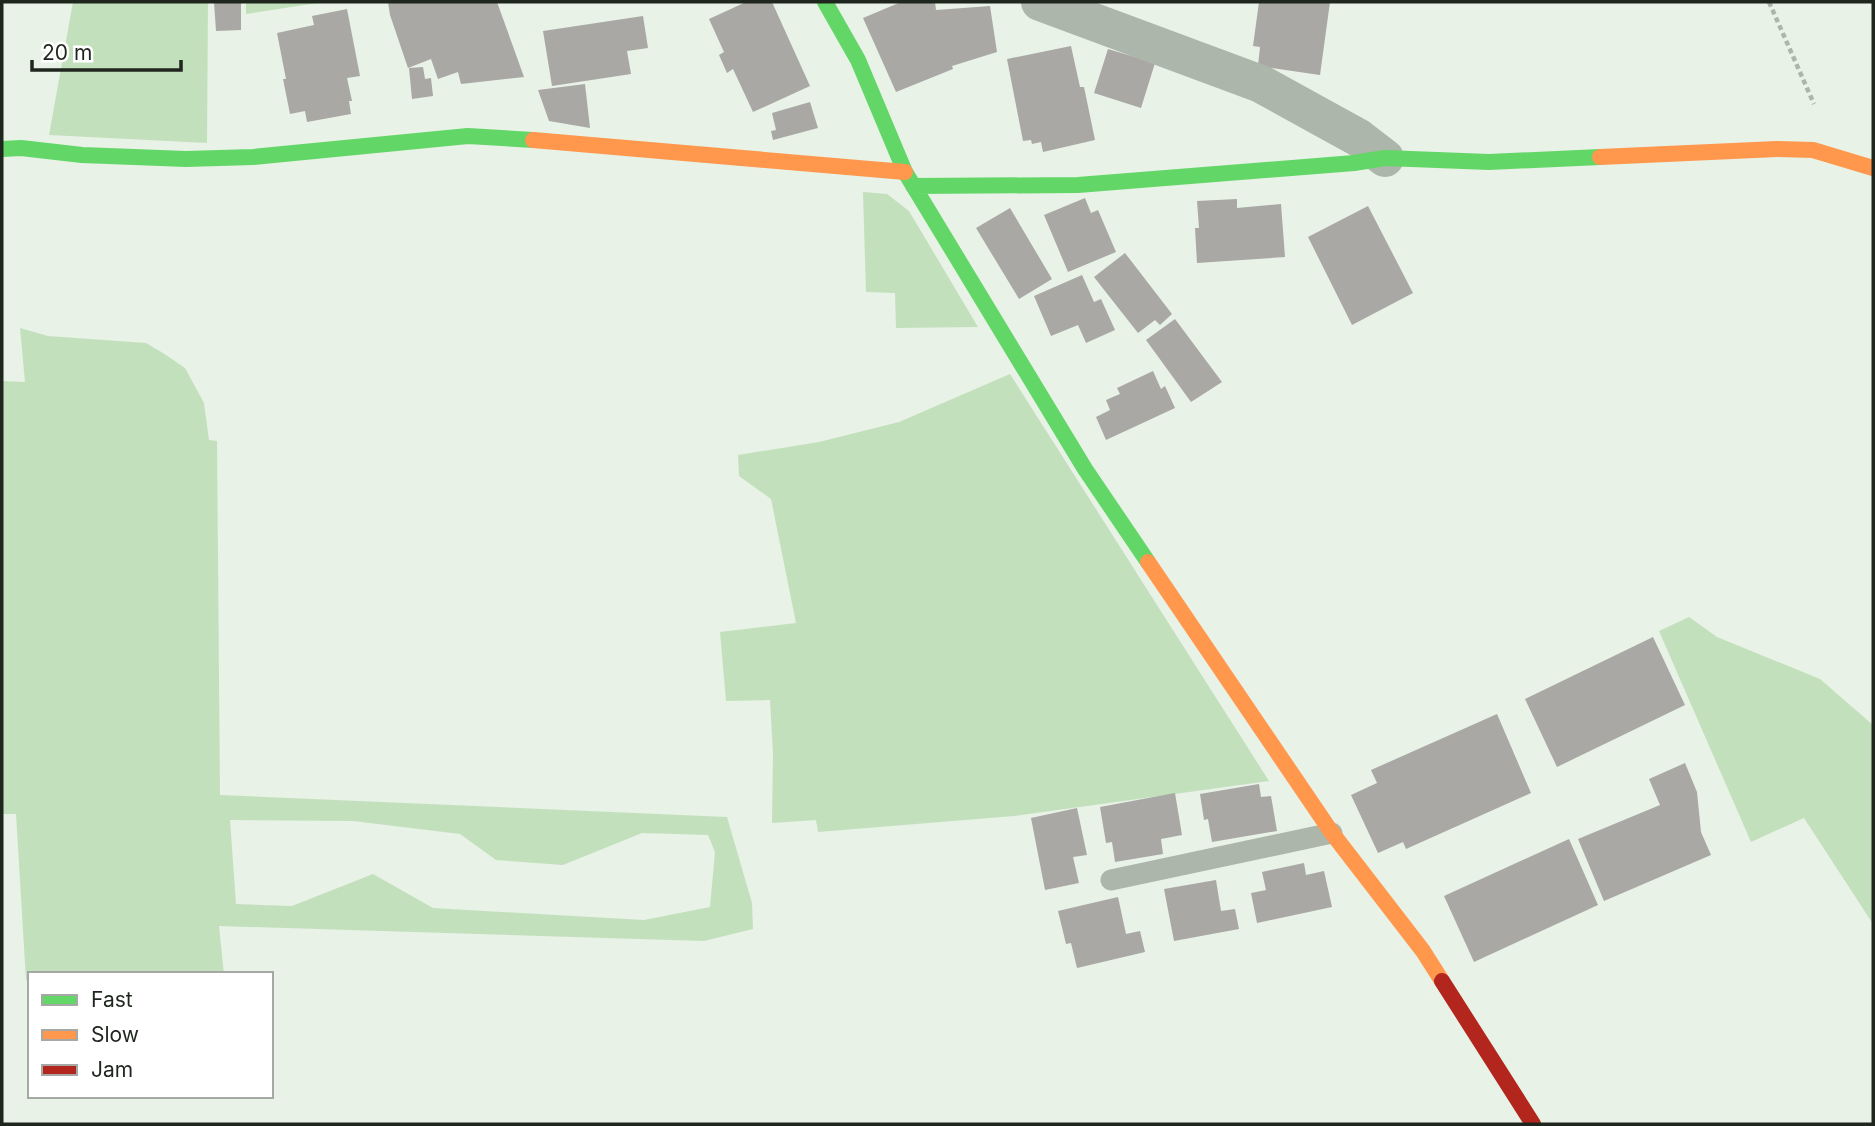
<svg xmlns="http://www.w3.org/2000/svg" width="1875" height="1126" font-family="Inter,sans-serif">
  <style>
    .green { fill: #c3e0bd; fill-rule: evenodd }
    .building { fill: #a9a8a5 }
    .lines { fill: none; stroke-linecap: round; stroke-linejoin: round }
    .path { stroke: #acb5aa; stroke-width: 4.5; stroke-dasharray: 5 3.5; stroke-linecap: butt }
    .lane { stroke: #adb6aa; stroke-width: 21 }
    .street { stroke: #adb6aa; stroke-width: 38 }
    .fast { stroke: #63d668; stroke-width: 16 }
    .slow { stroke: #ff974d; stroke-width: 16 }
    .jam { stroke: #b3261e; stroke-width: 16 }
  </style>
  <rect width="100%" height="100%" fill="#e8f2e6"/>
  <path class="green" d="M73,2h135l-1,141 -158,-8z
    M246,2h78l-78,12z
    M863,192l24,2 22,17 69,116 -82,1 -1,-35 -29,-1z
    M20,328l28,8 98,7 17,10 22,15 19,35 5,37 8,1 3,354 507,22 25,86 1,26 -49,12 -485,-15 5,48h-194v6h-4l-10,-166h-14v-433l23,1zM230,820l123,1 107,13 36,26 67,5 79,-32 66,2 7,17 -5,55 -66,13 -211,-12 -60,-34 -81,32 -56,-2z
    M1010,374l259,407 -255,35 -196,16 -2,-12 -44,3 1,-69 -3,-54 -44,1 -6,-69 76,-9 -25,-124 -32,-23 -1,-21 81,-13 80,-20z
    M1689,617l28,20 103,42 53,46v199l-69,-106 -53,24 -92,-211z"/>
  <path class="building" d="M214,2h27v28l-25,1z
    M388,2h109l27,75 -63,7 -3,-12 -20,7 -7,-20 -23,9 -18,-53z
    M746,2h26l38,84 -57,26 -20,-43 -6,4 -8,-18 5,-3 -15,-33z
    M901,2h34l1,8 54,-4 7,46 -45,14 1,3 -57,23 -33,-74z
    M1259,2h71l-10,73 -62,-9 2,-19 -7,-1z
    M347,9l13,67 -13,2 5,23h-3l2,13 -44,8 -2,-11 -15,3 -7,-35h3l-9,-46 37,-8 -2,-9z
    M643,16l5,32 -21,3 4,23 -79,12 -9,-55z
    M1071,46l9,41h4l11,53 -52,12 -2,-10 -9,2 -1,-4 -8,1 -16,-82z
    M1108,49l47,14 -14,45 -47,-15z
    M423,67l2,12 6,-1 2,18 -21,3 -3,-31z
    M585,84l5,44 -41,-7 -11,-31z
    M810,102l8,26 -45,12 -2,-9 5,-1 -4,-17z
    M1085,198l6,15 7,-3 18,42 -48,20 -24,-57z
    M1237,199v9l44,-4 4,53 -88,6 -2,-35h4l-2,-27z
    M1368,206l45,87 -61,32 -44,-88z
    M1010,208l42,71 -33,20 -43,-71z
    M1125,253l47,61 -12,11 -5,-5 -17,13 -44,-56z
    M1082,275l12,27 7,-3 14,31 -29,13 -8,-18 -27,11 -17,-40z
    M1175,319l47,63 -31,20 -45,-62z
    M1153,371l8,18 4,-3 10,22 -69,32 -10,-23 14,-7 -4,-10 14,-6 -3,-6z
    M1653,637l32,68 -128,62 -32,-68z
    M1497,714l34,79 -125,56 -3,-7 -25,11 -27,-58 26,-12 -6,-13z
    M1685,763l12,29 4,40 10,23 -107,46 -26,-62 82,-34 -11,-26z
    M1259,784l2,13 10,-1 6,35 -65,11 -4,-23 -4,1 -4,-26z
    M1175,793l7,42 -21,4 2,15 -48,8 -3,-20 -6,1 -6,-36z
    M1077,808l10,47 -14,2 6,26 -34,7 -14,-72z
    M1569,839l29,66 -124,57 -30,-66z
    M1304,863l2,12 18,-4 8,36 -75,16 -6,-30 15,-3 -4,-18z
    M1216,880l5,31 14,-2 4,20 -65,12 -10,-52z
    M1118,897l8,37 14,-3 5,21 -68,16 -6,-25 -5,1 -8,-33z"/>
  <g class="lines">
    <path class="path" d="M1769,2l45,102"/>
    <path class="lane" d="M1111,880l221,-47"/>
    <path class="street" d="M1040,2l221,82 98,54 26,20"/>
    <path class="fast" d="M825,2l33,58 47,112 180,297 63,93
      M2,149l19,-1 61,7 104,4 67,-2 215,-21 65,4
      M913,186l165,-1 276,-22 31,-5 104,4 111,-5"/>
    <path class="slow" d="M533,140l372,32
      M1600,157l177,-8 36,1 60,18
      M1148,562l184,271 91,118 19,30"/>
    <path class="jam" d="M1442,981l91,143"/>
  </g>
  <rect width="1875" height="1126" fill="none" stroke="#1f261d" stroke-width="7"/>
  <rect x="28" y="972" width="245" height="126" fill="#ffffff" stroke="#a5a8a5" stroke-width="2"/>
  <rect x="42" y="995" width="35" height="10" fill="#63d668" stroke="#a5a8a5" stroke-width="2"/>
  <text x="91" y="1007" font-size="21" fill="#1f261d">Fast</text>
  <rect x="42" y="1030" width="35" height="10" fill="#ff974d" stroke="#a5a8a5" stroke-width="2"/>
  <text x="91" y="1042" font-size="21" fill="#1f261d">Slow</text>
  <rect x="42" y="1065" width="35" height="10" fill="#b3261e" stroke="#a5a8a5" stroke-width="2"/>
  <text x="91" y="1077" font-size="21" fill="#1f261d">Jam</text>
  <path d="M32 60v10h149v-10" fill="none" stroke="#1f261d" stroke-width="3.5"/>
  <text x="42" y="60" font-size="21" fill="#1f261d" stroke="#ffffff" stroke-width="5" paint-order="stroke">20 m</text>
</svg>
